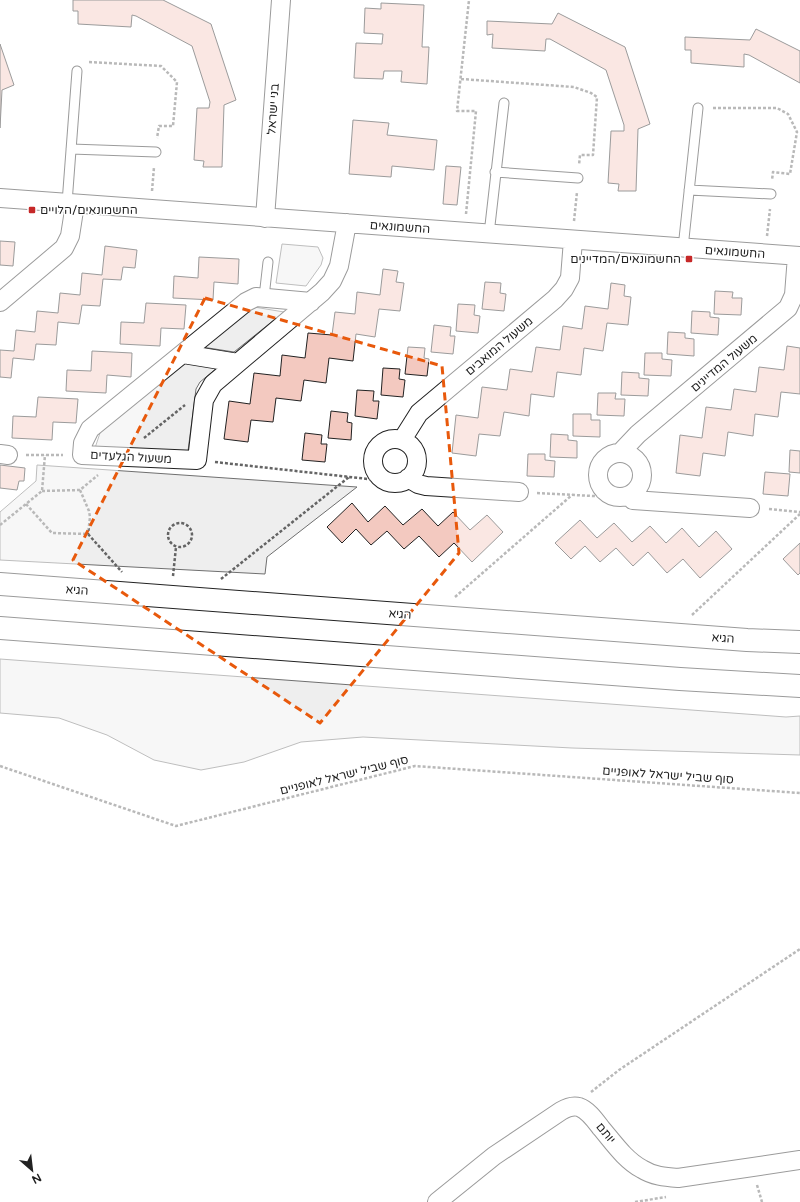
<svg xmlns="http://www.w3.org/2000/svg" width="800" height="1202" font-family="'Varela Round',Heebo,sans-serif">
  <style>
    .green { fill: #eee; stroke: #6f6f6f }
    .building { fill: #f3c9c0; stroke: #222 }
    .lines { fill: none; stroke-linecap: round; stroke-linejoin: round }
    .service-casing { stroke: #222; stroke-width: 11 }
    .minor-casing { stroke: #222; stroke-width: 20 }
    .trunk-casing { stroke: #222; stroke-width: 24 }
    .path { stroke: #646464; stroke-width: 2.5; stroke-dasharray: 3 2; stroke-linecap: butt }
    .service { stroke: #fff; stroke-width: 9 }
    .minor { stroke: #fff; stroke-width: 18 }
    .trunk { stroke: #fff; stroke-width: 22 }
    .marked { fill: none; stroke: #e8590c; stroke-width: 3; stroke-dasharray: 8 5; stroke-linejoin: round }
    .poi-dot { fill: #c62828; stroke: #fff; stroke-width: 1.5 }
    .labels { text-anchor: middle; stroke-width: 3; stroke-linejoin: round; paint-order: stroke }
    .street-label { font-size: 12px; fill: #222; stroke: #fff }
    .poi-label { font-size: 12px; fill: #222; stroke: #fff; text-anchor: start }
  </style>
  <rect width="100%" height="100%" fill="#fff"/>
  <path class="green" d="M282,244l36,3 5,11 -2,7 -15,21 -30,-3z
    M254,307l30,5 -50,40 -32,-5z
    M185,362l32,6 -17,14 -4,7 -8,62 -93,-3 6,-18z
    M37,465l320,22 -90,70 -2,17 -265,-14v-48l36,-31z
    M0,659l786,58 14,-1v39l-228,-7 -209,-11 -62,5 -57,20 -43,8 -47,-10 -47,-25 -48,-17 -59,-5z"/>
  <path class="building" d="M73,0h90l48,24 25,76 -12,5 -2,62h-19l1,-6 -10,-1 3,-52h12l1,-6 -18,-56 -56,-30 -4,-1 -1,12 -53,-3v-13h-5z
    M381,3l43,2 -2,42h7l-2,37 -26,-2 1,-11h-18l-1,8 -29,-1 2,-35 26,1 1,-10 -19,-1 1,-25 16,1z
    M558,13l67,34 25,77 -12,5 -2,62h-18l1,-7 -11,-1 3,-52h13v-6l-18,-55 -56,-31h-4l-1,12 -53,-3 1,-14 -6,1v-14l65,3z
    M756,29l44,22v32l-51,-28 -5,-1v13l-53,-4v-13h-6v-13l65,3z
    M0,44l14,41 -12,5 -2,38z
    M353,120l36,3 -2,12 50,5 -3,30 -42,-4 -1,11 -42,-3z
    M446,166l15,1 -4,38 -14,-1z
    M0,241l15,1 -2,24 -13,-1z
    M105,246l32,4 -2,18 -12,-1 -2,13 -18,-1 -3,27 -18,-1 -3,19 -21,-2 -2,23 -20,-1 -2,16 -21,-2 -2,20 -11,-1v-27l14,1 2,-21 19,2 2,-21 21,2 2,-20 20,2 2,-22 20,2z
    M199,257l40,2 -1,25 -24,-2 -1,18 -40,-2 1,-22 24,2z
    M383,269l15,2 -2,11 8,1 -4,28 -21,-2 -4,28 -19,-3 -3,27 -24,-3 -3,25 -22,-3 -3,21 -25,-3 -3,24 -22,-2 -3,22 -24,-3 5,-38 21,3 4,-31 26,3 2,-21 23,3 3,-25 24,2 3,-23 20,2 2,-22 23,3z
    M485,282l16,1 -1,10 6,1 -2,17 -22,-2z
    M611,283l14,2 -1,11 7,1 -3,28 -21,-2 -4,28 -19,-3 -3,27 -24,-3 -3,25 -23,-3 -2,22 -25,-4 -4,24 -21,-2 -3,22 -24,-3 4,-38 22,3 4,-31 25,3 3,-21 22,3 4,-25 24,3 3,-24 19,3 3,-23 23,3z
    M715,291l18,1 -1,6h10l-1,17 -27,-1z
    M146,303l40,2 -2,24 -23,-1 -1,18 -40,-2 1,-22 23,1z
    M458,304l17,1 -1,10 6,1 -2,17 -22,-2z
    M692,311l18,1v5l9,1 -1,17 -27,-2z
    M434,325l17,2 -1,9h5l-2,18 -22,-2z
    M668,332l17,1v5l9,1v17l-27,-2z
    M787,346l13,2v46l-19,-2 -3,25 -23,-3 -2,22 -25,-4 -3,24 -22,-3 -3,23 -24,-3 4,-38 22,3 4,-31 25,3 3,-21 22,3 3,-25 25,3z
    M408,347l17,1 -1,10 5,1 -2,17 -22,-2z
    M92,351l40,2 -1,24 -24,-2 -1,18 -40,-2 1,-21 24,1z
    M645,353h17v6l10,1 -1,16 -27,-1z
    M383,368l17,1 -1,10 6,1 -2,17 -22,-2z
    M622,372l17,1v5l10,1 -1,17 -27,-1z
    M357,390l17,1 -1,10h6l-2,18 -22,-3z
    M598,393h18l-1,6h10l-1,17 -27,-1z
    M38,397l40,2 -2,24 -23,-1 -1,18 -40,-2 1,-22 23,1z
    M331,411l17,2 -1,9 5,1 -1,17 -23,-2z
    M573,414h18v6h9v17l-27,-1z
    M305,433l17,2 -1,9h6l-2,18 -23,-2z
    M551,434l17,1v5l9,1v17l-27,-1z
    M790,450l10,1v22l-11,-1z
    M528,454h17v6l10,1 -1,16 -27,-1z
    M0,465l25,3 -1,13h-5l-2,9 -17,-2z
    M765,472l25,2 -2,22 -25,-2z
    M352,503l16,19 17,-16 18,19 19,-16 16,17 15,-14 17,18 17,-15 16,17 -31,30 -18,-19 -15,14 -20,-21 -15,13 -17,-18 -16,14 -15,-16 -14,14 -15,-16z
    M580,520l17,18 17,-15 18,19 18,-16 16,17 16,-15 17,19 17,-16 16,18 -32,29 -17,-19 -16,14 -19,-21 -15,14 -17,-18 -16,14 -15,-16 -14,13 -16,-16z
    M800,543v30l-2,2 -15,-16z"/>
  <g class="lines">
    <g class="service-casing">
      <path id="service" d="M71,149l85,3
        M495,172l83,6
        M689,190l82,4
        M67,203l10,-132
        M489,234l15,-131
        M683,248l15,-140
        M264,297l4,-35"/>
    </g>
    <g class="minor-casing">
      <path id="minor" d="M0,198l800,58
        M265,218l16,-218
        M0,302l64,-54 6,-12 5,-32
        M311,302l-55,-5 -10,5 -156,127 -7,14 -1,12 115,5 7,-60 9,-16 109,-92 10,-11 7,-15 8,-43
        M183,354l55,9
        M373 461a22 22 0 1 1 44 0a22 22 0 1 1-44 0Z
        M402,440l17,-27 136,-114 9,-10 6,-11 3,-38
        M598 475a22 22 0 1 1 44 0a22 22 0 1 1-44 0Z
        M620,453l18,-19 150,-126 6,-13 3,-39
        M0,454l8,1
        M408,478l10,6 8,2 93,6
        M630,495l3,5 117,8
        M437,1202l57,-46 67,-45c5,-3 11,-6 18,-4 9,3 16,13 22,21 12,14 24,32 41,41 11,7 23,8 36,9l122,-18"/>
    </g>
    <g class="trunk-casing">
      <path id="trunk" d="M0,584l747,56 53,2
        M0,628l680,51 120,7"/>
    </g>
    <path class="path" d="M89,62l72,4 16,16 -4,44h-14l-2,12
      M461,79l113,8 17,6 6,4 -4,58h-13l-1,10
      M713,108h64l11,6 9,18 -7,42 -17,-2 -1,8
      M152,191l2,-24
      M466,214l10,-103h-19l12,-111
      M574,221l3,-29
      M767,236l3,-27
      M144,438l41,-33
      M26,455h37
      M215,462l171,19
      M80,490l9,21 1,6 -2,17
      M42,491l38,-1 18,-15
      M537,493l75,4
      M26,504l26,29 36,1 34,38
      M769,509l31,3
      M168 535a12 12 0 1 1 24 0a12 12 0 1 1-24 0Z
      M0,525l42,-34 3,-36
      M173,576l3,-29
      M221,579l128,-102
      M455,597l117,-102
      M692,615l108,-101
      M0,766l176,60 239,-60 385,27
      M591,1092l28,-22 181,-121
      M757,1185l5,17
      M635,1202l31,-5"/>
    <use href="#service" class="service"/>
    <use href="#minor" class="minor"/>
    <use href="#trunk" class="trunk"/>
  </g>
  <path d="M0 0H800V1202H0ZM205,298l237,68 17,187 -139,170 -247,-163z" fill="#fff" fill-opacity=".55" fill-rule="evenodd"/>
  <path class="marked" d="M205,298l237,68 17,187 -139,170 -247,-163z"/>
  <g class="poi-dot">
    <rect x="28" y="206" width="8" height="8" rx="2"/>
    <rect x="685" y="255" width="8" height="8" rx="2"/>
  </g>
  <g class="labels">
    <g class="street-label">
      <text transform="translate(273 109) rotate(-86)" y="4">בני ישראל</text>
      <text transform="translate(400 227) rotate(4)" y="4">החשמונאים</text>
      <text transform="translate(735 252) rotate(4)" y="4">החשמונאים</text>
      <text transform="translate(499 346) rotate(-40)" y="4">משעול המואבים</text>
      <text transform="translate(724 363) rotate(-40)" y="4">משעול המדיינים</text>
      <text transform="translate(131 457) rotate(3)" y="4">משעול הגלעדים</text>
      <text transform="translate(77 590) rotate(4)" y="4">הגיא</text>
      <text transform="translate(400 614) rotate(4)" y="4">הגיא</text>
      <text transform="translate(723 638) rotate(4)" y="4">הגיא</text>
      <text transform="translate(344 775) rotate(-14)" y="4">סוף שביל ישראל לאופניים</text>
      <text transform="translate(668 775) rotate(4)" y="4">סוף שביל ישראל לאופניים</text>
      <text transform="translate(606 1133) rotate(50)" y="4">יותם</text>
    </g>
    <g class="poi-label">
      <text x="40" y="214">החשמונאים/הלויים</text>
      <text x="681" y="263" text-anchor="end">החשמונאים/המדיינים</text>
    </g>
  </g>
  <g transform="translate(32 1170) rotate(152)" stroke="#ffffff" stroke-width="3" paint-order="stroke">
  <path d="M0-3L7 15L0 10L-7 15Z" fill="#222222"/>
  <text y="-6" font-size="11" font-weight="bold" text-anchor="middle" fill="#222222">N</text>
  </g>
</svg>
